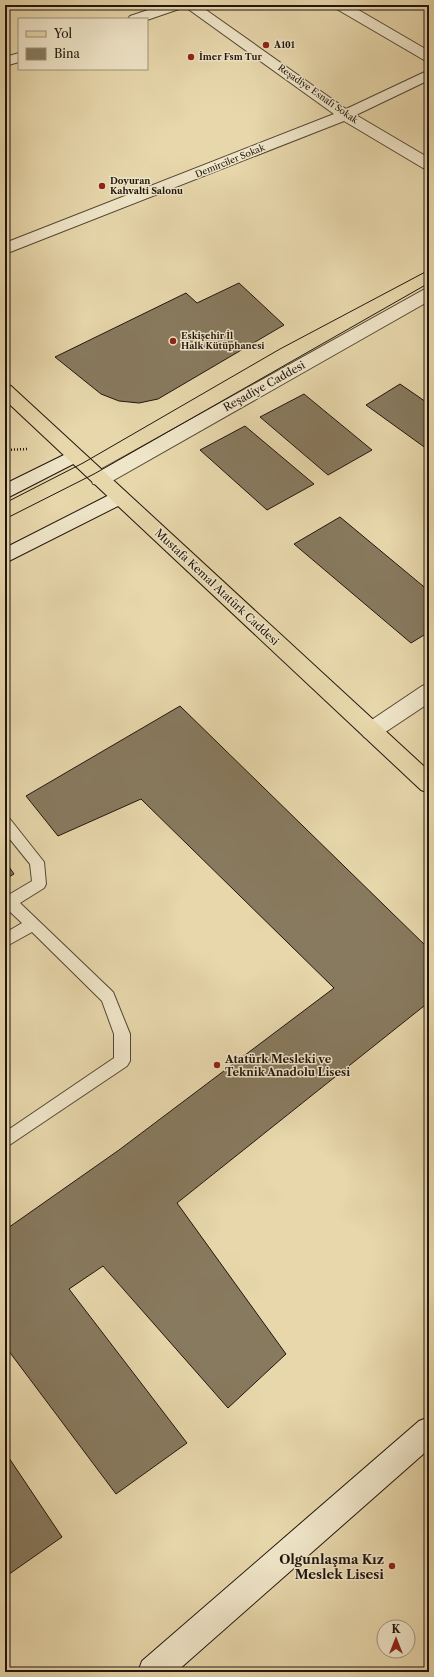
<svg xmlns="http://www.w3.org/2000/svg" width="434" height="1677" font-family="'Libre Caslon Text',serif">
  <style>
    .building { fill: #887a5f; stroke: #21150d }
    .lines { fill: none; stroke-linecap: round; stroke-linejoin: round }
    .lane-casing { stroke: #524634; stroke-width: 2 }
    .street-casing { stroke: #524634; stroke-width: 2 }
    .secondary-casing { stroke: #21150d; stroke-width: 2 }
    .primary-casing { stroke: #21150d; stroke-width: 2 }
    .path { stroke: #21150d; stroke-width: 2.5; stroke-dasharray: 1 2; stroke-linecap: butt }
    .lane { fill: #efe5c8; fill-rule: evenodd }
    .street { fill: #efe5c8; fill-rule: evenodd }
    .secondary { fill: #efe5c8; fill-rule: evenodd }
    .primary { fill: #e7d7ab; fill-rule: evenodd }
    .tram { stroke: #21150d; stroke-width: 1 }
    .poi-dot { fill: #8f2418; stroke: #efe5c8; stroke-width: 1.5 }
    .labels { text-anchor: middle; stroke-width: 3; stroke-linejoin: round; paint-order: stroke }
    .far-poi-label { font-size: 9px; font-weight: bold; fill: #21150d; stroke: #efe5c8; text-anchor: start }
    .far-street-label { font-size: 9px; fill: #21150d; stroke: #efe5c8 }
    .street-label { font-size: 11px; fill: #21150d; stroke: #efe5c8 }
    .poi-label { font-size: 11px; font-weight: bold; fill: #21150d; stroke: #efe5c8; text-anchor: start }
    .near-poi-label { font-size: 13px; font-weight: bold; fill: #21150d; stroke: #efe5c8; text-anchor: end }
  </style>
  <rect width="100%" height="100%" fill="#e7d7ab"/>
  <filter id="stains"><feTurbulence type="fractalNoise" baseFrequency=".005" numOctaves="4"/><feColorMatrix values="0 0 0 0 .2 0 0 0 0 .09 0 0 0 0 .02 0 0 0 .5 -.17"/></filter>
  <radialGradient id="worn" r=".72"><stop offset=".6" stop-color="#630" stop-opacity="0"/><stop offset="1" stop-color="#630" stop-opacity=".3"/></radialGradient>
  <path class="building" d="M239,283l45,42 -126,74 -19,4 -20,-2 -18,-7 -46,-37 131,-64 11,10z
    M400,384l29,20v44l-2,1 -61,-44z
    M304,394l68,56 -44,25 -68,-58z
    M245,426l69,58 -47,26 -67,-60z
    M340,517l89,74v41l-18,11 -117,-99z
    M180,706l249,243v53l-252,201 109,151 -58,54 -125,-142 -34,23 118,154 -71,51 -111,-148v-116l114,-80 215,-162 -193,-189 -83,37 -32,-40z
    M5,861l9,13 -9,5z
    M5,1452l57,85 -57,40z"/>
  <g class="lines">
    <g class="lane-casing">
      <path id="lane" d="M5,817l5,2 34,43 2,22 -2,4 -24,15 93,89 17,42v27l-3,5 -122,82v-16l109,-74v-24l-12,-33 -70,-69 -27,15v-14l17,-10 -15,-14h-2v-12l27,-16 -2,-17 -25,-31z"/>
    </g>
    <g class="street-casing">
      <path id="street" d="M163,5h36l147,104 83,-39v10l-73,35 73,43v12l-6,-2 -79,-47 -339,133v-11l329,-129 -150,-108 -2,2 -35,12 -19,-1 2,-3z
        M333,5h17l79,46v10l-5,-1 -89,-52z
        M19,53v9l-14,4v-9z
        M429,289v12l-322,183 -7,1 -7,-1 -2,-5 2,-5 330,-184z
        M429,684v19l-51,34 -7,2 -7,-2 -3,-6 3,-6 58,-39z"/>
    </g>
    <g class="secondary-casing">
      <path id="secondary" d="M74,450l7,2 2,4 -2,4 -76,39v-15z
        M119,490l7,2 2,5 -2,5 -121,61v-15z
        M429,1417v32l-253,223h-38l4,-11 277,-240z"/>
    </g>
    <g class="primary-casing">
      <path id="primary" d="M5,384l6,2 418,385v22l-8,-3 -416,-390z"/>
    </g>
    <path class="path" d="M5,450l23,-1"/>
    <use href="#lane" class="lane"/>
    <use href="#street" class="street"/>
    <use href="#secondary" class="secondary"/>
    <use href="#primary" class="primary"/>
    <path class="tram" d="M5,503l78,-40 197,-114 149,-79
      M5,519l89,-45 335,-191"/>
  </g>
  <g class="poi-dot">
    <circle cx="266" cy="45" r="4"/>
    <circle cx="191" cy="57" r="4"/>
    <circle cx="102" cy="186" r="4"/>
    <circle cx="173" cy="341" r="4"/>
    <circle cx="217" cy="1065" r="4"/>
    <circle cx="392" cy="1566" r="4"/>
  </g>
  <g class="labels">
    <g class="far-poi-label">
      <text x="274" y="48">A101</text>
      <text x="199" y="60">İmer Fsm Tur</text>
      <text x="110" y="184">Doyuran<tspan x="110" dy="10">Kahvalti Salonu</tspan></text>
      <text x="181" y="339">Eskişehir İl<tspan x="181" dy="10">Halk Kütüphanesi</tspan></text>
    </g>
    <g class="far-street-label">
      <text transform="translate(318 94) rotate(35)" y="3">Reşadiye Esnafı Sokak</text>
      <text transform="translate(230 161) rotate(-22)" y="3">Demirciler Sokak</text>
    </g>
    <g class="street-label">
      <text transform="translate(264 386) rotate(-29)" y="4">Reşadiye Caddesi</text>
      <text transform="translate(217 587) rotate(43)" y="4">Mustafa Kemal Atatürk Caddesi</text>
    </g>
    <g class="poi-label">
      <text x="225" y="1063">Atatürk Mesleki ve<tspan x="225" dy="13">Teknik Anadolu Lisesi</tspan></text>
    </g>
    <g class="near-poi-label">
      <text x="384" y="1564">Olgunlaşma Kız<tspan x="384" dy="15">Meslek Lisesi</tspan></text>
    </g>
  </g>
  <rect width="434" height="1677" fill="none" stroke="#e7d7ab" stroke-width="20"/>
  <rect x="6" y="6" width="422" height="1665" fill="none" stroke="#21150d" stroke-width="2"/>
  <rect x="10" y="10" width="414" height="1657" fill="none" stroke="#21150d"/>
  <rect x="18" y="18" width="130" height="52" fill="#efe5c8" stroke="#9d927d"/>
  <rect x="26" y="31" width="20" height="6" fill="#e7d7ab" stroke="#9d927d"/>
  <text x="54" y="38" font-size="12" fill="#21150d">Yol</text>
  <rect x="26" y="48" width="20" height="12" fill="#887a5f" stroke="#9d927d"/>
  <text x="54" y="58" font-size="12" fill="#21150d">Bina</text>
  <g transform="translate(396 1639)"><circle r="19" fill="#efe5c8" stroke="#9d927d"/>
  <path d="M0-3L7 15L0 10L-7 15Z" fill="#8f2418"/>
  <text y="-6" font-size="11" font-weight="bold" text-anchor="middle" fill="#21150d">K</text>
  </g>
  <rect width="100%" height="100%" filter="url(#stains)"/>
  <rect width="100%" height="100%" fill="url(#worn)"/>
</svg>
